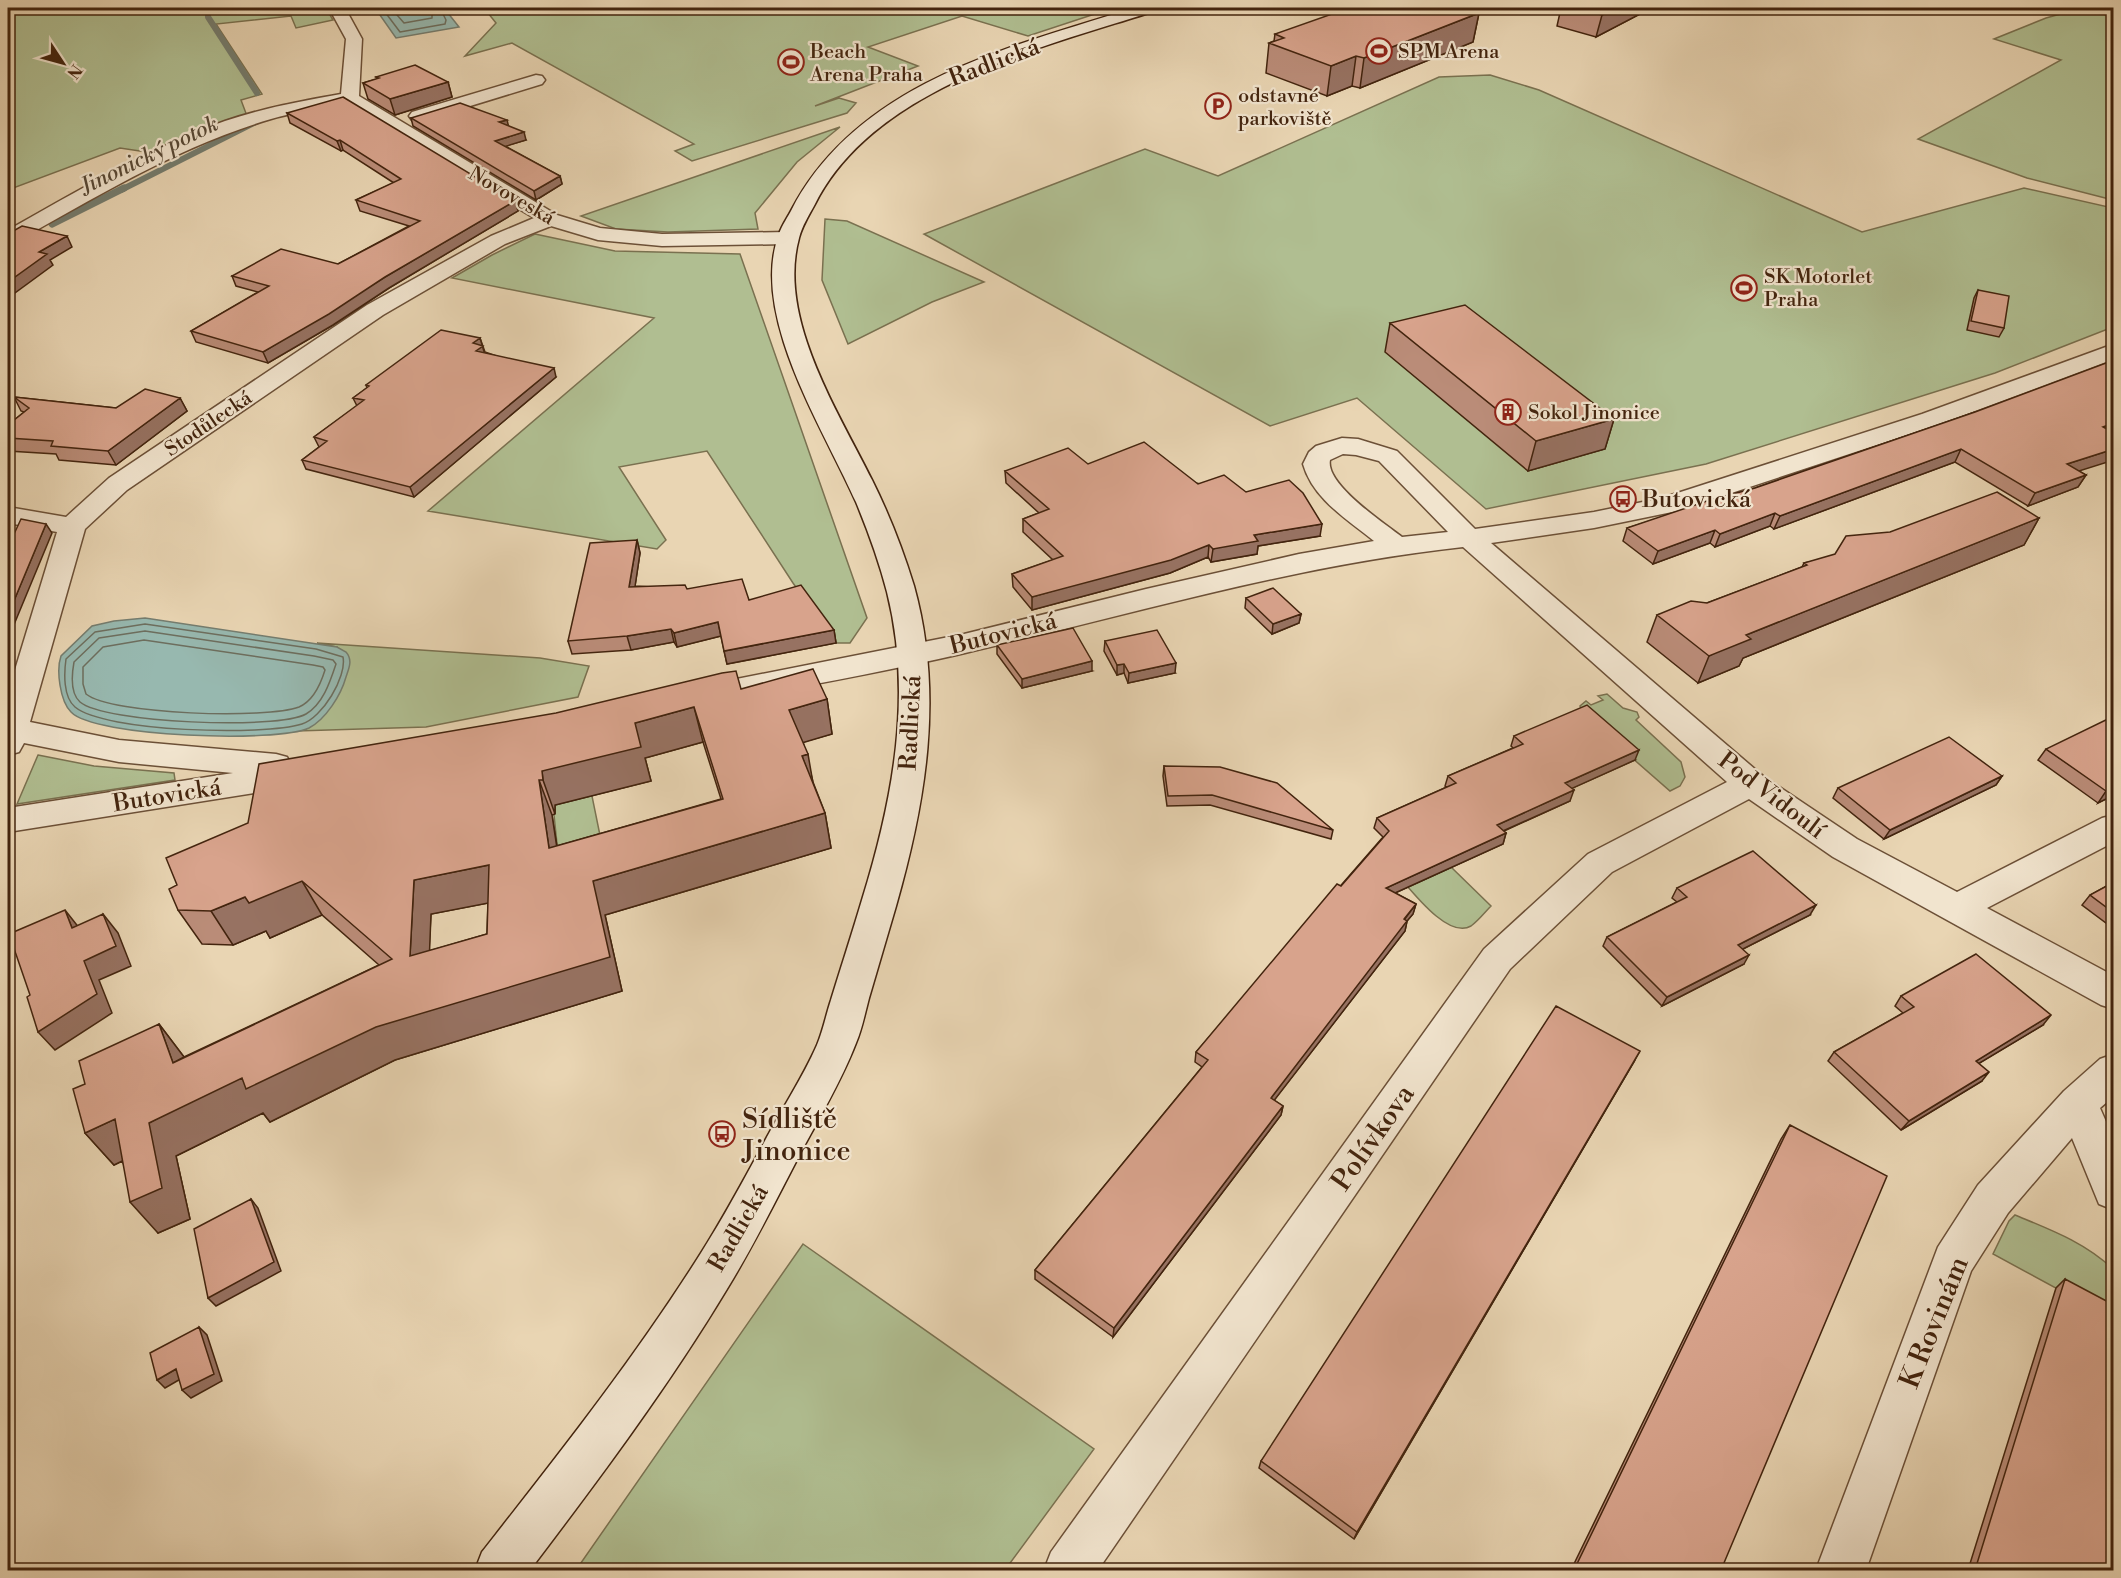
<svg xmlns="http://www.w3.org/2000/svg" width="2121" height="1578" font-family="'Libre Bodoni',serif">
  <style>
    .green { fill: #b0be91; stroke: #7a7150; stroke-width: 1.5 }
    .water { fill: #97b8af; stroke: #757d6f; stroke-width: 1.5 }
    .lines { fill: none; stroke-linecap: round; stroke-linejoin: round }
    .shore { stroke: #6d6e5e; stroke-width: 1.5 }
    .stream-far1 { stroke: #757d6f; stroke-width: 6 }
    .stream { stroke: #757d6f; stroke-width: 7 }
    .street-casing { stroke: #6c5037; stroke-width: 3 }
    .secondary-casing { stroke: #43240e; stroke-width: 3 }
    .street { fill: #f1e4ce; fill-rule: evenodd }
    .secondary { fill: #f1e4ce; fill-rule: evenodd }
    .wall { fill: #ba8c78; stroke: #43240e; stroke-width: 1.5; fill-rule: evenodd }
    .shaded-wall { fill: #977262; stroke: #43240e; stroke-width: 1.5 }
    .building { fill: #d8a38c; stroke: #43240e; stroke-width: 1.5; fill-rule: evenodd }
    .labels { text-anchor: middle; stroke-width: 4.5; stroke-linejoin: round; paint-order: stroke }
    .far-poi-label { font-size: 20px; fill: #43240e; stroke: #f1e4ce; text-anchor: start }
    .far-street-label { font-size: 20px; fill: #43240e; stroke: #f1e4ce }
    .far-water-label { font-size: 22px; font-style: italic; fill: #584936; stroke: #f1e4ce }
    .street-label { font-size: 24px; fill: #43240e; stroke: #f1e4ce }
    .poi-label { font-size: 24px; fill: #43240e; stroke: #f1e4ce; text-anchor: start }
    .near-poi-label { font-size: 28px; fill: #43240e; stroke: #f1e4ce; text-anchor: start }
    .near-street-label { font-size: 28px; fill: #43240e; stroke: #f1e4ce }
  </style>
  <rect width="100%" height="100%" fill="#e9d5b3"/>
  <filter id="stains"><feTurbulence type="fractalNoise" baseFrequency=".00333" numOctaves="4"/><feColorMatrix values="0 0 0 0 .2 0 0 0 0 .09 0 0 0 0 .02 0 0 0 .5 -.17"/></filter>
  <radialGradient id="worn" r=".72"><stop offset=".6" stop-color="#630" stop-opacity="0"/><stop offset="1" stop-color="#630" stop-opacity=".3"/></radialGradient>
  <path class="green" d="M8,8h318l7,12 -37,8 -5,-12 -75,8 46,70 -21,6 6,16 -94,37 -33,-5 -112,42z
    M484,8h629l-85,28 -66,-20 -94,31 50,19 -103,40 24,-8 17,5 -9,10 -155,48 -17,-10 19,-7 -182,-101 -47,13 31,-33z
    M2082,8l31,9v183l-86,-22 -109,-39 143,-79 -67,-21 52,-21z
    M1490,75l49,15 323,142 162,-44 89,20v119l-118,46 -289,91 -220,45 -129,-111 -87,28 -346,-192 221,-85 73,27 221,-99z
    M840,127l-43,35 -42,51 3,16 -90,3 -52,-3 -35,-13z
    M825,219l22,2 137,61 -52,20 -84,42 -26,-64z
    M535,234l80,17 125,3 127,364 -17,25h-14l-43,-60 -86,-132 -88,16 47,73 -9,9 -229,-38 226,-193 -202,-40 40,-23z
    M317,643l223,15 49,8 -11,31 -152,30 -130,4 10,-2 31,-82z
    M1607,694l16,14 14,4 2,5 -3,3 45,42 4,15 -5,9 -10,5 -86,-75 -4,-10 6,-5 5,4 12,-5 -5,-4z
    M552,752l40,44 11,54 -44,13 -5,-48z
    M38,755l56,11 80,7 1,7 -158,24z
    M1451,867l40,39c-6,6 -13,15 -20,20 -24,14 -62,-39 -76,-54l28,8z
    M2015,1215c36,15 69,27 98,54v50l-120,-65 16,-33z
    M803,1244l291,205 -89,121h-429z"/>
  <path class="water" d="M375,8h69l15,19 -63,11z
    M145,618l192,29 9,5c7,8 3,16 0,25 -5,18 -20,42 -37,51 -31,15 -215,9 -238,-16 -11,-11 -15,-42 -10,-56l31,-30 22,-5z"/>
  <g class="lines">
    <path class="shore" d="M382,8l18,24 45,-8 1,-4 -6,-12
      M391,8l13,15 28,-5v-10
      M145,624l171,25 27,8c4,20 -21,61 -41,67 -38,12 -197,8 -227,-17 -12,-10 -11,-34 -9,-48l29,-27z
      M145,631l169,25 19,4 3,4c-6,18 -13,40 -30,50 -28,16 -202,9 -226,-12 -10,-9 -8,-29 -6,-40l25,-24z
      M144,640l169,25 10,2 2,3c-4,13 -12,31 -26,37 -31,12 -187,8 -213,-13l-3,-10v-17l20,-20z"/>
    <path class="stream-far1" d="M208,8v9l49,76
      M121,190l137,-69"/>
    <path class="stream" d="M52,224l72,-36"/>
    <g class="street-casing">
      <path id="street" d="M329,8h16l17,31 -3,57 198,119 43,13 62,6 125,-2 7,2 4,4 -4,4 -7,2 -125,2 -64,-6 -47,-14 -46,18 -122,71 -256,175 -42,39 -55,193 89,18 157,14 11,3 4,7 8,-2 12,4 4,8 -4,8 -12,4 -291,46v-24l225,-35 -114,-11 -95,-19 -5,9 -11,3v-62l49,-161 -49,-9v-16l58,10 43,-39 258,-173 124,-69 43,-18 -187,-114c-25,4 -52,8 -76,15 -92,27 -173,77 -256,123l-7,2v-14c70,-39 141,-82 217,-109 38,-13 77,-20 116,-27l5,-55z
        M536,75l6,1 3,4 -3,4 -124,38 -6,-2 -3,-4 3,-4z
        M2114,344v15l-174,65 -263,87 -83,17 -103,15 272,233 94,63 100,53 145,-74 12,-3v27l-127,66 127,68v33l-13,-4 -268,-148 -84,-58 -137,73 -102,97 -412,601h-54l7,-18 433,-603 104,-95 139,-72 -264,-235c-173,19 -330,67 -498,106 -89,21 -179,36 -268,53l-11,-3 -4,-7 4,-7 278,-55 182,-45 153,-35 75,-13c-27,-22 -61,-42 -71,-77l6,-12 7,-6 26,-8 16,1 39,12 78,78 119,-17 68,-14 260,-84zM1343,454l13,1 23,6 69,71 -46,5c-18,-14 -77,-53 -72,-77z
        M2114,1054v42l-14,12 14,32v70l-15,-6 -27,-66 -64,75 -37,58 -105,299h-50l122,-323 40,-62 86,-94 36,-32z"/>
    </g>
    <g class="secondary-casing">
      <path id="secondary" d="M1134,8h23l-2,3c-115,37 -281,76 -340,193 -6,11 -13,22 -16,34 -22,80 39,173 73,242 17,34 31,70 42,106 30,108 12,215 -18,320 -9,31 -18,61 -27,92 -4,15 -7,31 -13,45 -15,39 -37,75 -56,111 -24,46 -46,91 -73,135 -59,98 -128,190 -197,281h-55l7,-18c76,-97 153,-194 219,-299 24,-38 45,-77 66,-116 16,-30 36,-60 50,-92 6,-14 9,-30 14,-45 10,-33 21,-66 31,-100 31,-100 51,-205 25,-308 -8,-31 -19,-61 -31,-90 -32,-73 -107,-187 -77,-268 3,-9 9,-17 13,-25 66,-126 217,-162 342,-201z"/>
    </g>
    <use href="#street" class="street"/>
    <use href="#secondary" class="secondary"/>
  </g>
  <path class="wall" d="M1561,8h83l-2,5 -46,24 -39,-11z
    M1479,13l-6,29 -113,46 -8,-2 -25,10 -61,-23 3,-30 5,-2 1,-7z
    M376,77l72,5 4,15 -57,18 -27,-16 -5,-16 14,-4z
    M287,113l228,88 3,10 -129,77 -56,37 -65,38 -72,-21 -5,-11 67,-39 -22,-6 -4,-10 106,-12 71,-38 -49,-15 -4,-11 38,-17 -51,-33 -2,1 -51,-28z
    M411,118l97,8 18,14 -21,6 55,30 2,8 -26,16 -123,-74z
    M1978,290l26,38 -5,9 -32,-7 7,-32z
    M1390,323l224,96 -9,30 -77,22 -143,-119z
    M480,338l5,14 71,25 -142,120 -108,-28 -4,-9 17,-13 -5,-10 43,-31 -4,-8 14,-10 -1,-3z
    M14,397l102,11 64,-10 7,13 -71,54 -57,-5 -3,-6 -48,-3v-26l16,-13 -3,-1z
    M1975,412l111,63 -8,12 -50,19 -73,-44 -181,67 -4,-3 -55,21 -5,-4 -57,21 -30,-23 4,-13 128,-40z
    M1088,464l158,28 74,44 -62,10 -1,8 -46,8 -3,-5 -38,16 -138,37 -19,-23 -1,-13 41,-14 -30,-28v-13l16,-6 -33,-30 -1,-12z
    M2039,518l-15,27 -281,113 -4,8 -41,17 -51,-41 10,-27 50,-12 95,-36 2,-4z
    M637,540l3,13 -5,33 52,3 62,11 85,30 2,13 -109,21 -6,-28 -44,11 -3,-5 -43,8 -59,4 -4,-13z
    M1246,598l55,16 -2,9 -27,11 -27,-26z
    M1105,641l70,32 -47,10 -4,-10 -7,2 -13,-24z
    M997,645l95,26 -70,17 -25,-34z
    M741,689l86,10 5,35 -29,8 10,40 12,31 6,35 -226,67 17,76 -227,69 -125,62 -7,-9 -87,43 14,63 -32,14 -36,-72 -8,4 -29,-32v-49l74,-60 25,33 195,-92 -57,-50 -52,23 -4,-7 -33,14 -31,-1 -24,-34zM703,742l18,57 -164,47 -5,-31 3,-1v-9l96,-24 -6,-23zM488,903l-1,31 -58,17 2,-37z
    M1514,736l121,24 -63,28 -2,13 -66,30 2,2 -3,11 -108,49 21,11 -3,10 -6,7 -2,10 -131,169 9,6 -2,9 -168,222 -78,-58v-9l167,-203 -7,-5 1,-10 187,-215 -9,-9 3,-10 70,-31 -2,-1 3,-10 65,-28 -2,-2z
    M2046,749l68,46 -16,8 -60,-43z
    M1164,766l169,64 -2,9 -121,-34 -43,1 -4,-30z
    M2002,776l-6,9 -112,54 -51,-41 5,-10z
    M2114,882v47l-32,-24 8,-10z
    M1677,888l133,27 -67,34 1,15 -82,42 -59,-60 4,-9 70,-35 -5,-4z
    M1901,996l142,29 -64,38 3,18 -81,49 -73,-69 6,-9 69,-39 -8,-7z
    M1635,1060l-281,479 -95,-71 2,-7z
    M1790,1125l-69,445h-150l210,-431z
    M2065,1279l49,291h-146l88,-282z"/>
  <path class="shaded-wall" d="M1616,8h28l-2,5 -46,24 6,-22z
    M1479,13l-6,29 -113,46 4,-30z
    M1356,56l-4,30 -25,10 4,-30z
    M448,82l4,15 -57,18 -5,-16z
    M507,120l2,8 -10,-6z
    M524,132l2,8 -29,9 -2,-8z
    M340,140l3,10 -2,1 -4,-10z
    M560,176l2,8 -26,16 -2,-9z
    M515,201l3,10 -129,77 -56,37 -65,38 -5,-11 122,-75z
    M67,236l5,11 -22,13 3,5 -45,33v-16l31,-30z
    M480,338l5,17 -6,5 -6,-17z
    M554,368l2,9 -142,120 -4,-10z
    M180,398l7,13 -71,54 -8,-14z
    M1614,419l-9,30 -77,22 8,-30z
    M2114,423v10l-11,-6z
    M1961,449l-6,13 -181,67 6,-13z
    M2114,449v11l-54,17 7,-13z
    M2086,475l-8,12 -50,19 7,-13z
    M1775,513l-5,13 -55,21 5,-13z
    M2039,518l-15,27 -281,113 -4,8 -41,17 11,-27 37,-21z
    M46,524l6,9 -39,94h-5v-12z
    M1322,524l-2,12 -62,10 -1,8 -46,8 2,-13 41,-14z
    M1715,530l-5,13 -57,21 5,-13z
    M637,540l3,13 -7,47 -4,-13z
    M1209,545l-1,12 -38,16 -138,37v-13z
    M1301,614l-2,9 -27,11 1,-10z
    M718,622l3,14 -44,11 -3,-14z
    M671,629l3,13 -43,8 -4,-14z
    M834,630l2,13 -109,21 -3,-13z
    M1092,661v10l-70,17v-9z
    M1176,663l-1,10 -47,10 1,-10z
    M1124,664v9l-7,2v-10z
    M827,699l5,35 -37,11 -6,-35z
    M694,707l9,35 -58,16 6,23 -96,24v9l-12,-34 -1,-9 93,-48z
    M1639,750l-4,10 -73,33 3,-10z
    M808,754l6,35 -12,-33z
    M2002,776l-6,9 -112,54 6,-9z
    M539,780l13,35 10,67 -13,-34z
    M2114,788v7l-16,8 8,-12z
    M1574,790l-4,11 -76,34 3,-10z
    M825,813l6,35 -226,67 17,76 -227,69 -125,62 -7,-9 -87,43 14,63 -32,14 -28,-31 19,-79 444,-242z
    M1506,833l-3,11 -119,54 2,-10z
    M489,865l15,35 -73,14 -3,76 -18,-34 4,-76z
    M302,881l20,34 -52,23 -4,-7 -33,14 -22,-34 34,-14z
    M1416,904l-3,10 -6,7 -2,10 -136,176 2,-9z
    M1816,905l-6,10 -77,39 5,-9z
    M65,910l15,19 -8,-1z
    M103,914l15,19 13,33 -32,14 13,33 -57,37 -17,-18 46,-71z
    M1749,955l-5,9 -82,42 5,-9z
    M2051,1015l-8,10 -75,45 8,-9z
    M159,1024l25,33 -11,6z
    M1640,1051l-5,9 -281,479 3,-7z
    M1989,1072l-7,9 -81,49 8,-9z
    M1283,1106l-2,9 -168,222 1,-9z
    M115,1119l28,32 -29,14 -29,-32z
    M251,1199l7,9 23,63 -65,35 -8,-8z
    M199,1327l8,8 15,46 -31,17 -9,-8z
    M176,1369l8,8 -19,11 -8,-8z"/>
  <path class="building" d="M1349,8h112l18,5 -115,45 -8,-2 -25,10 -62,-23 15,-5 -9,-4z
    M1574,8h42l-14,7z
    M415,65l33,17 -58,17 -27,-16 16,-5 -3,-1z
    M343,97l172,104 -130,76 -56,37 -66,38 -72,-21 78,-45 -37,-10 49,-27 57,15 82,-43 -64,-21 45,-21 -61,-39 -3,1 -50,-28z
    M460,103l47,17 -8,2 25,10 -29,9 65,35 -26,15 -123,-73z
    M22,226l45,10 -28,16 8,2 -39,28v-48z
    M1978,290l31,6 -5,32 -33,-7z
    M1465,305l149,114 -78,22 -146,-118z
    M441,330l39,8 -7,5 10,3 -7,5 78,17 -144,119 -108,-27 25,-19 -13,-4 50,-37 -11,-2 16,-12 -3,-1z
    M2114,360v63l-11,4 11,6v16l-47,15 19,11 -51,18 -74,-44 -181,67 -5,-3 -55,21 -5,-4 -57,21 -31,-23 80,-27 48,-13 220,-76z
    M145,389l35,9 -72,53 -57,-5 2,-5 -45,-3v-13l21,-17 -15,-11 102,11z
    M1144,442l54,42 26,-9 22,17 43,-12 14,13 19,31 -68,11 4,6 -45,8 -4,-4 -38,15 -139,37 -20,-23 51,-18 -40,-37 26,-10 -44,-38 63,-23 20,16z
    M1997,492l42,26 -293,117 5,4 -42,17 -52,-41 34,-14 16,2 100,-38 -3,-2 31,-9 11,-18 44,-4z
    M21,519l25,5 -38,91v-68z
    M637,540l-8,47 56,-2 2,4 55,-10 7,21 52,-15 33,45 -110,21 -6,-29 -44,11 -3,-4 -44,7 -59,5 22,-98z
    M1273,588l28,26 -28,10 -27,-26z
    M1073,628l19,33 -70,18 -25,-34z
    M1157,630l19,33 -47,10 -5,-9 -7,1 -12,-24z
    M813,669l14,30 -38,11 19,44 -6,2 23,57 -232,68 17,76 -234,70 -130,62 -4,-11 -93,45 13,65 -32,14 -15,-83 -30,14 -12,-44 12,-5 -6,-23 80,-37 14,39 219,-104 -90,-78 -53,22 -4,-6 -34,14 -33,-1 -9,-21 8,-4 -11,-27 82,-35 11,-59 297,-51 166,-40 14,-2 5,18zM694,707l29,92 -174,49 -10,-68h4l-1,-9 99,-24 -6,-24zM489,865l-2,69 -77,22 4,-76z
    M1587,705l52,45 -74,33 9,7 -77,35 9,8 -120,55 30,16 -12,15 3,2 -136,177 12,8 -169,222 -79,-58 173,-210 -12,-8 141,-168 4,2 48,-55 -12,-13 79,-35 -8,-7 75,-32 -9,-8z
    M2114,716v72l-8,3 -60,-42z
    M1949,737l53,39 -112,54 -52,-42z
    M1164,766l56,1 57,16 56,47 -121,-35 -44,1z
    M1753,851l63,54 -78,40 11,10 -82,42 -60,-60 80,-40 -10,-9z
    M2114,882v31l-24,-18z
    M65,910l7,18 31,-14 13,32 -32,15 13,33 -59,38 -11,-35 3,-2 -21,-61z
    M1976,954l75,61 -75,46 13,11 -80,49 -75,-69 80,-45 -13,-11z
    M1556,1006l84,45 -283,481 -96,-71z
    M1790,1125l97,51 -166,394h-147z
    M251,1199l23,63 -66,36 -14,-69z
    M2065,1279l49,26v265h-139z
    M199,1327l15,47 -32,16 -6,-21 -19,11 -7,-27z"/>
  <defs>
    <g id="stadium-ring" transform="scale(1.35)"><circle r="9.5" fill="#f1e4ce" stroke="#8f2418" stroke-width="1.5"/><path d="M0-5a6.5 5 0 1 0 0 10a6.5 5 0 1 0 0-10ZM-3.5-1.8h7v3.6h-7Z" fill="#8f2418"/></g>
    <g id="parking-ring" transform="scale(1.35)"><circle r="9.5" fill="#f1e4ce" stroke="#8f2418" stroke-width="1.5"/><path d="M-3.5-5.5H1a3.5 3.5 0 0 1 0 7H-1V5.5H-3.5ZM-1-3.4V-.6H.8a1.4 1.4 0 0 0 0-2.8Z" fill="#8f2418"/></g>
    <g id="building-ring" transform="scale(1.35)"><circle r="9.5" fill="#f1e4ce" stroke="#8f2418" stroke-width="1.5"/><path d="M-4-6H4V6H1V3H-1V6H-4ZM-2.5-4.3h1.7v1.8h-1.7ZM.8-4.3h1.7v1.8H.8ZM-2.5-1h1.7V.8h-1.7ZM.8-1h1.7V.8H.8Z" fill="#8f2418"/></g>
    <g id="bus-ring" transform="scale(1.35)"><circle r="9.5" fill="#f1e4ce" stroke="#8f2418" stroke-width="1.5"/><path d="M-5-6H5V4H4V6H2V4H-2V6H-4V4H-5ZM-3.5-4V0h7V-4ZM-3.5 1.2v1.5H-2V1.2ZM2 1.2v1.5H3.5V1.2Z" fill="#8f2418"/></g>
  </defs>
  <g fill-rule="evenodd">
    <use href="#stadium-ring" x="1379" y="51"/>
    <use href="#stadium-ring" x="791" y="62"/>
    <use href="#parking-ring" x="1218" y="106"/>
    <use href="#stadium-ring" x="1744" y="288"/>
    <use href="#building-ring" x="1508" y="412"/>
    <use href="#bus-ring" x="1623" y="499"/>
    <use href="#bus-ring" x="722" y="1134"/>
  </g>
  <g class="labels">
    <g class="far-poi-label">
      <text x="810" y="58">Beach<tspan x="810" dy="23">Arena Praha</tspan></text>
      <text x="1398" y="58">SPM Arena</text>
      <text x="1238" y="102">odstavné<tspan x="1238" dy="23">parkoviště</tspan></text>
      <text x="1764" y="283">SK Motorlet<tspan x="1764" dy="23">Praha</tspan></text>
      <text x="1528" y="419">Sokol Jinonice</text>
    </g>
    <g class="far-street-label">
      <text transform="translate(512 195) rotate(30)" y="7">Novoveská</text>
      <text transform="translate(208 423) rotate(-34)" y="7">Stodůlecká</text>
    </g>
    <g class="far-water-label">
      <text transform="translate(149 154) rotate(-26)" y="8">Jinonický potok</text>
    </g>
    <g class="street-label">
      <text transform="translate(994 62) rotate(-21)" y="8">Radlická</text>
      <text transform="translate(1003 633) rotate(-14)" y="8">Butovická</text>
      <text transform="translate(910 723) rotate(-87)" y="8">Radlická</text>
      <text transform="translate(167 795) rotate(-9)" y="8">Butovická</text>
      <text transform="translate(1772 795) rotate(37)" y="8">Pod Vidoulí</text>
      <text transform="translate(738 1228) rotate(-60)" y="8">Radlická</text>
    </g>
    <g class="poi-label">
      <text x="1642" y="507">Butovická</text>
    </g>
    <g class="near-poi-label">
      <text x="742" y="1128">Sídliště<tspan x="742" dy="32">Jinonice</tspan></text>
    </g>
    <g class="near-street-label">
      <text transform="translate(1372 1137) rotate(-55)" y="10">Polívkova</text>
      <text transform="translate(1933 1322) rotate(-68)" y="10">K Rovinám</text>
    </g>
  </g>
  <rect width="2121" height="1578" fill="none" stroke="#e9d5b3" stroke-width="30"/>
  <rect x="9" y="9" width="2103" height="1560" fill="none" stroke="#43240e" stroke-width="3"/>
  <rect x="15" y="15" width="2091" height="1548" fill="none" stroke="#43240e" stroke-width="1.5"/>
  <g transform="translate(63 63) rotate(126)" stroke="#f1e4ce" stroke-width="4.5" paint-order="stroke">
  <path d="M0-4.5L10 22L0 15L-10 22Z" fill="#43240e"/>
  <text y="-9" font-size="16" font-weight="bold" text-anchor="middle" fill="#43240e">N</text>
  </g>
  <rect width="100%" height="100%" filter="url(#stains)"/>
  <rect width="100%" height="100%" fill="url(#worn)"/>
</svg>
